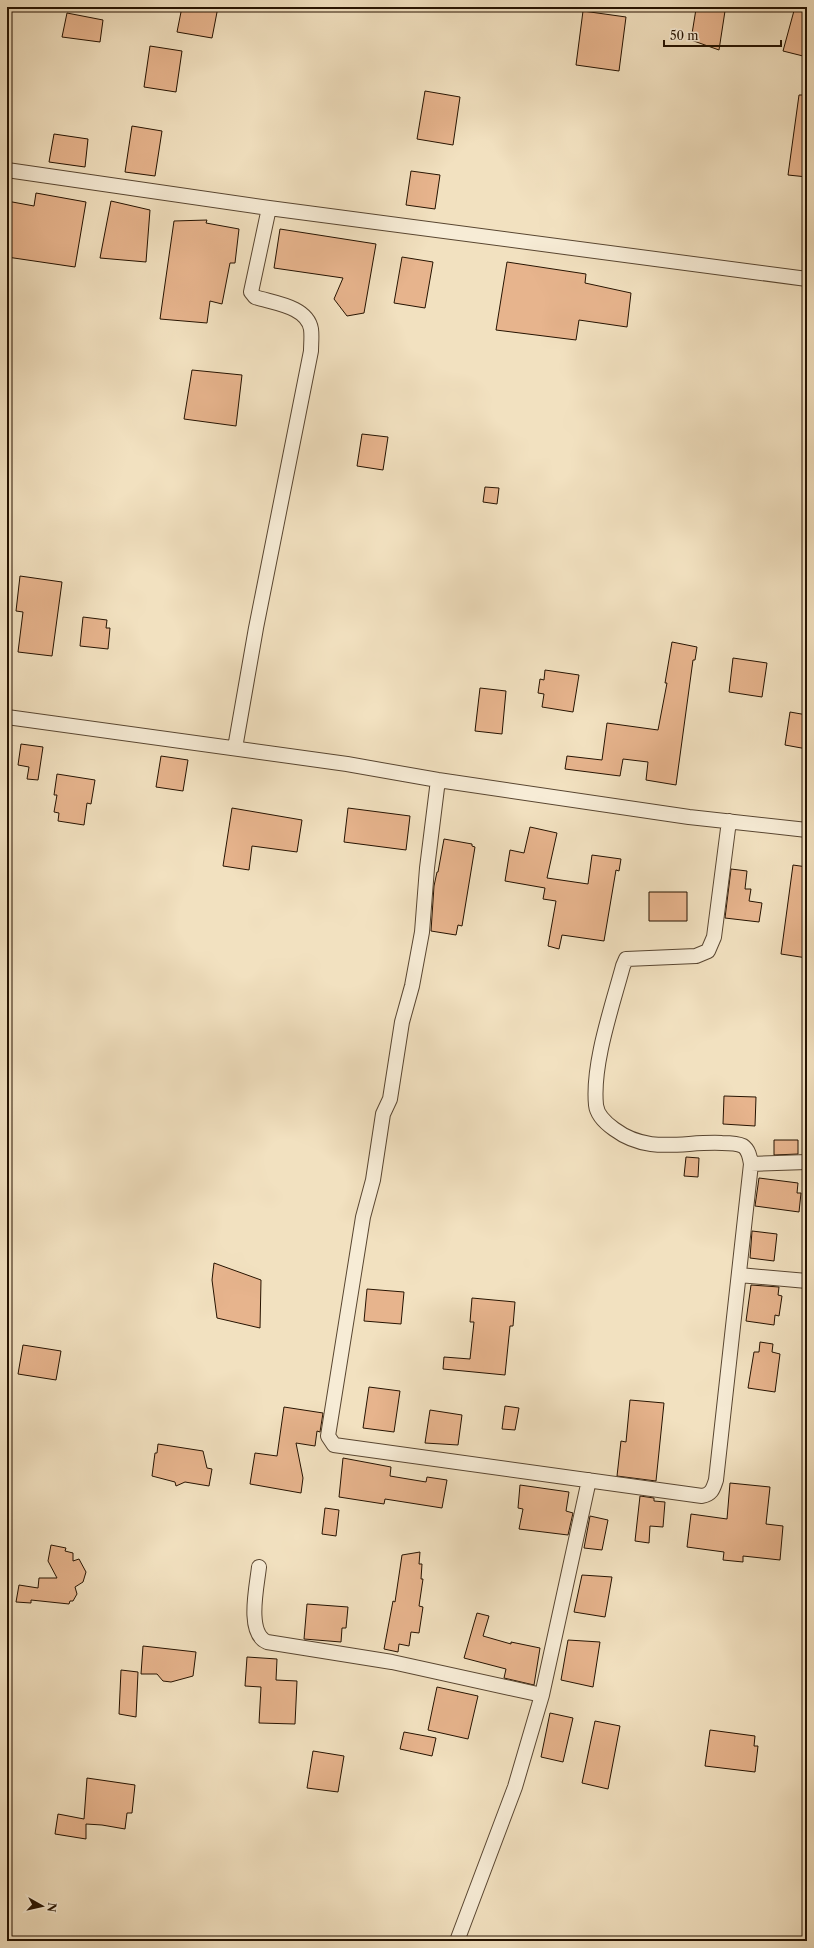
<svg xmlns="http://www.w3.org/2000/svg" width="814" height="1948" font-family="'Libre Caslon Text',serif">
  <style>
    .building { fill: #e7b48d; stroke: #261301 }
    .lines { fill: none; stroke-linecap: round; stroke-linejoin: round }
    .street-casing { stroke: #594631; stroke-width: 16 }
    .street { stroke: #f7ecd6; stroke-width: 14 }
  </style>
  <rect width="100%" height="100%" fill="#f2e1c0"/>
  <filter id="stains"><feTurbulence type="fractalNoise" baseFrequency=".005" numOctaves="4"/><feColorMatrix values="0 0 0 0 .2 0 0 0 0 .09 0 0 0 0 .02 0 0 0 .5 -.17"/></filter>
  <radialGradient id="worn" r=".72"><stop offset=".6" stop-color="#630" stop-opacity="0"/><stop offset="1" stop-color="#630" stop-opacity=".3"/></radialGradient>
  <path class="building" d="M182,7h36l-6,31 -35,-6z
    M795,7h12v50l-24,-6z
    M696,9l29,2 -6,39 -28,-10z
    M583,11l43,6 -7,54 -43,-6z
    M67,13l36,7 -3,22 -38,-5z
    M150,46l32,5 -6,41 -32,-5z
    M425,91l35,6 -7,48 -36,-6z
    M799,95h8v82l-19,-2z
    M132,126l30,5 -7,45 -30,-4z
    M54,134l34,5 -3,28 -36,-5z
    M411,171l29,4 -5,34 -29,-4z
    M36,193l50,9 -11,65 -68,-10v-56l27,5z
    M111,201l39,9 -4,52 -46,-4z
    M207,220l-1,3 33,6 -4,34h-5l-8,41 -12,-3 -3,22 -47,-4 14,-98z
    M280,229l96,15 -12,69 -17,3 -13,-17 9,-21 -69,-10z
    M402,257l31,5 -8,46 -31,-5z
    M507,262l79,12 -1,9 46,10 -4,34 -48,-7 -3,20 -80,-10z
    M192,370l50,5 -6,51 -52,-7z
    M362,434l26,3 -5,33 -26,-4z
    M485,487l14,1 -2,16 -14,-2z
    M20,576l42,6 -10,74 -34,-4 5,-40 -7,-1z
    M83,617l24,3 -1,8h4l-2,21 -28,-3z
    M672,642l25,5 -2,13h-2l-17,125 -30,-5 2,-18 -25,-3 -3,17 -55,-7 2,-13 35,4 5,-37 51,7 9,-47h-2z
    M733,658l34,5 -5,34 -33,-5z
    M545,670l34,5 -6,37 -31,-5 2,-13 -6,-1 2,-14 4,1z
    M480,688l26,3 -4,43 -27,-3z
    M790,712l17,3v34l-22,-4z
    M21,744l22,3 -5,33 -11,-1 2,-12 -11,-2z
    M161,756l27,4 -5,31 -27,-4z
    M57,774l38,6 -4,24 -4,-1 -3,22 -26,-4 1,-8 -5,-1 3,-17h-3z
    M232,808l70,12 -5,32 -45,-6 -3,24 -26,-4z
    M348,808l62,8 -4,34 -62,-8z
    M530,827l27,6 -10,45 41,6 4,-29 29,4 -2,12 -3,-1 -12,71 -42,-6 -3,14 -11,-3 8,-45 -13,-2 2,-11 -40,-7 5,-31 14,3z
    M444,839l28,5v2l3,1 -13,79 -4,-1 -2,10 -25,-4 3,-45 3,-14h1z
    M793,865l14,2v91l-26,-4z
    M731,869l16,2 -2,18h6l-2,12 13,2 -3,19 -34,-4z
    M649,892h38v29h-38z
    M724,1096l32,1 -1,29 -32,-2z
    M774,1140h24v14l-24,1z
    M686,1157l13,1 -1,19 -14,-1z
    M759,1178l39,5 -1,10h4l-2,19 -44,-6z
    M752,1231l25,3 -3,27 -24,-3z
    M214,1263l47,17 -1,48 -43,-10 -5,-38z
    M751,1285l28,2 -1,8 4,1 -3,20 -4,-1 -1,10 -28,-4z
    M367,1289l37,3 -3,32 -37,-3z
    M472,1298l43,4 -2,24h-3l-5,49 -62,-6 1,-12 26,2 4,-37h-4z
    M760,1342l13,2 -1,8 8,2 -5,38 -27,-4 6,-36h5z
    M23,1345l38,6 -5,29 -38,-6z
    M369,1387l31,4 -6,41 -31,-4z
    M630,1400l34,3 -8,78 -39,-5 4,-35 5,1z
    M505,1406l14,2 -4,22 -13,-1z
    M284,1407l39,6 -3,19 -3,-1 -2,15 -19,-3 7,35 -2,15 -51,-9 5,-31 22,3z
    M430,1410l32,5 -4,30 -33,-2z
    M158,1444l45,7 4,17 5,1 -3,17 -24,-4 -9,4 -1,-4 -23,-6 3,-23h2z
    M343,1458l48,9 -1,9 36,6 1,-5 20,3 -5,28 -57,-9 -1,5 -45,-7z
    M730,1483l40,4 -4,37 17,2 -3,34 -37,-4v6l-20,-2 1,-8 -37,-5 4,-33 36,5z
    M520,1485l49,7 -3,19 7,2 -5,22 -49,-6 4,-20 -5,-1z
    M640,1496l14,2v3l11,1 -2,25 -13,-1 -1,17 -14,-2z
    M325,1508l14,2 -3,26 -14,-2z
    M590,1516l18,4 -6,30 -18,-2z
    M51,1545l15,3 -1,3 8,2v8l6,-2 7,13 -3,10 -8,5 2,7 -4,7h-3l-1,3 -38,-4v3l-15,-1 3,-17 19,3 1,-10h18l-9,-17z
    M420,1552l-1,12h3l-1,15h2l-4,27 4,1 -4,26 -8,-1 -2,14 -10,-2 -1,8 -14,-3 9,-48 2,1 7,-47z
    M582,1575l30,2 -7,40 -31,-5z
    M307,1604l41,3 -2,21h-4l-1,14 -37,-3z
    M477,1613l12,3 -6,20 28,8v-2l29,6 -6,37 -30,-7 2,-9 -42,-11z
    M568,1640l32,2 -7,45 -32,-7z
    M143,1646l53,6 -3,24 -22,6 -8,-1 -6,-7h-16z
    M247,1657l30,2 -1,21 21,1 -2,43 -36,-1 2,-36 -16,-1z
    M121,1670l17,2 -2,45 -17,-3z
    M437,1687l41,9 -10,43 -40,-9z
    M550,1713l23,5 -10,44 -22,-5z
    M595,1721l25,5 -12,63 -26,-6z
    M710,1730l45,6 -1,10h4l-3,26 -50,-6z
    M404,1732l32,6 -4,18 -32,-7z
    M313,1751l31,5 -6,36 -31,-4z
    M87,1778l48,7 -3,28h-5l-2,16 -23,-4 -16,-1v15l-31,-5 3,-20 26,5z"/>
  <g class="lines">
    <g class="street-casing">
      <path id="street" d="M7,170l262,38 538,71
        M7,717l340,47 91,16 251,37 118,13
        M235,748l21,-120 55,-277c0,-7 1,-15 0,-22 -4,-23 -38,-26 -56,-32l-4,-5 18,-84
        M438,780l-11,88 -5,64 -10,54 -10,36 -12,77 -7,15 -10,66 -10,37 -35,219 6,9 368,51c10,-2 11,-7 14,-16l35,-316c-1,-6 -2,-14 -8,-18 -6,-3 -15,-3 -21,-3 -39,-2 -73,12 -108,-14 -7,-5 -17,-14 -18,-24 -4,-41 16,-98 27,-139l3,-7 70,-3 12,-5 6,-14 15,-116
        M751,1164l56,-2
        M739,1275l68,6
        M259,1567c-2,19 -13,66 8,75l125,20 150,33
        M457,1941l58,-154 27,-92 47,-215"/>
    </g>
    <use href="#street" class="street"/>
  </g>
  <rect width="814" height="1948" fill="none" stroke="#f2e1c0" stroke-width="24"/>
  <rect x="8" y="8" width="798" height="1932" fill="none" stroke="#261301" stroke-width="2"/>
  <rect x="12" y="12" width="790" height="1924" fill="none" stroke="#261301"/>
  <g transform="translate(42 1906) rotate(98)" stroke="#f7ecd6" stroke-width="3" paint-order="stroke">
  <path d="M0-3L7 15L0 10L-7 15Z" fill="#261301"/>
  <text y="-6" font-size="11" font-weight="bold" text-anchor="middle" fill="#261301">N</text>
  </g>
  <path d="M664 40v6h117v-6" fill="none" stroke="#261301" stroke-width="2"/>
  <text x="670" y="40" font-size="12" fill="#261301" stroke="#f7ecd6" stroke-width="3" paint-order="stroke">50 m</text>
  <rect width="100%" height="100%" filter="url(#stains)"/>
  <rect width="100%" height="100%" fill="url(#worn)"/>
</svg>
